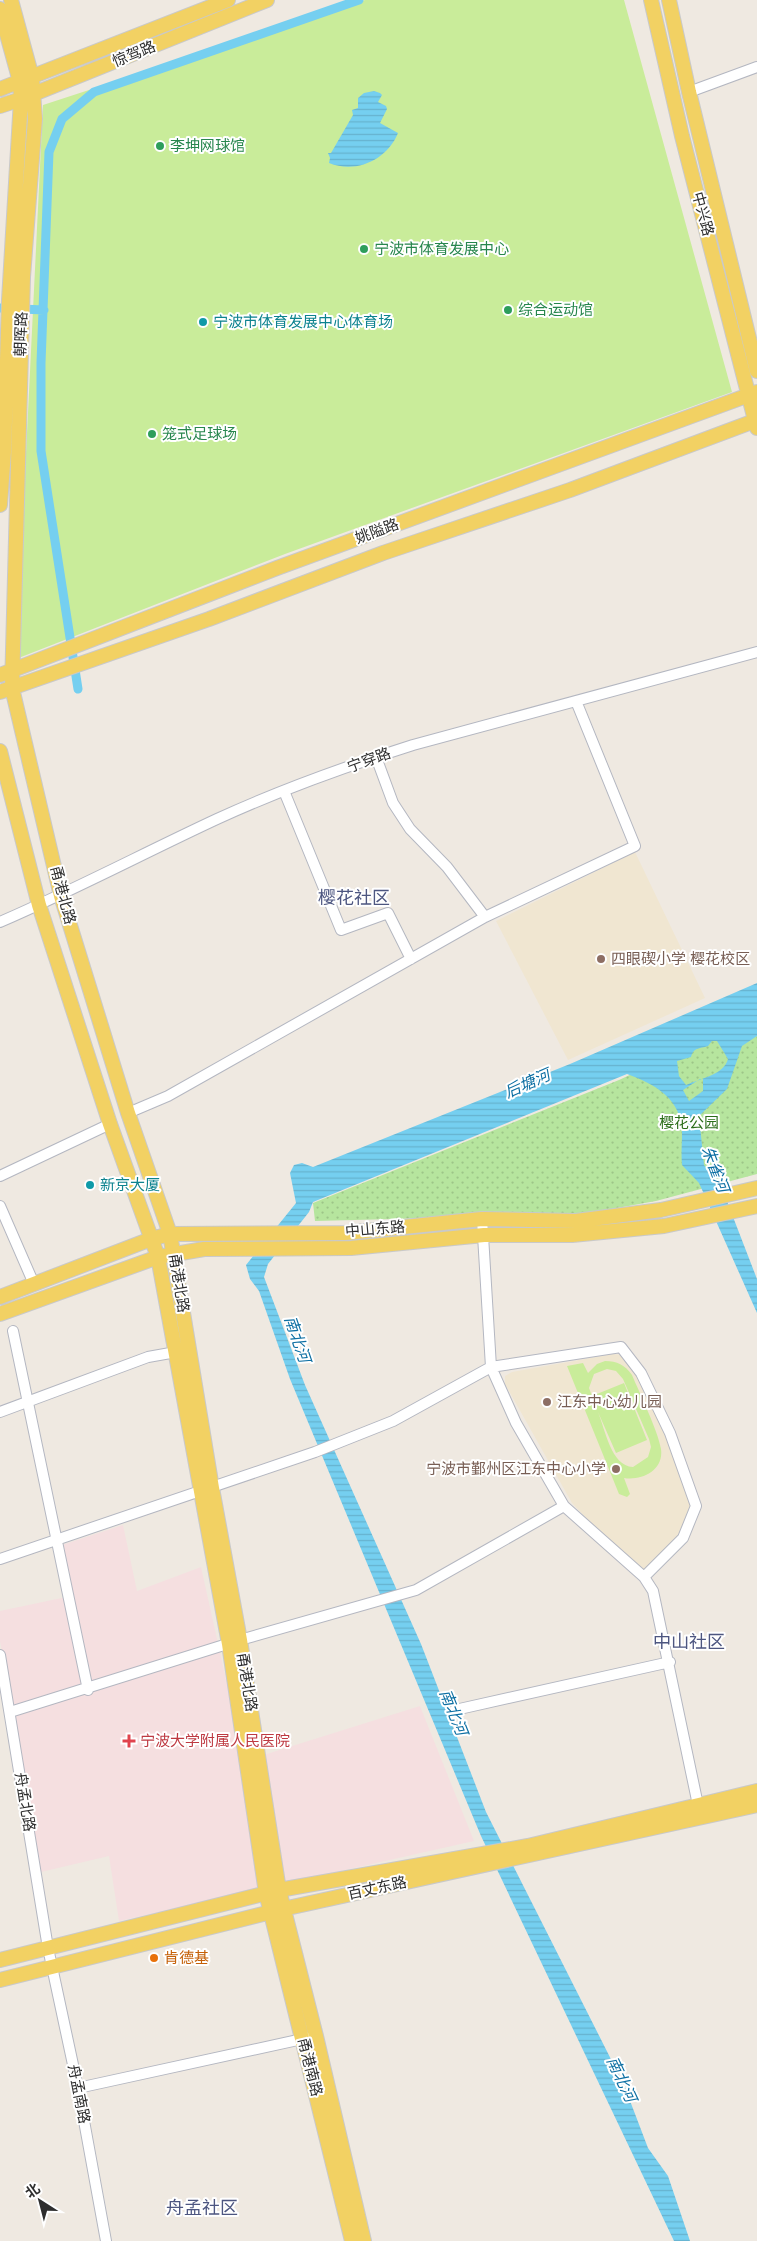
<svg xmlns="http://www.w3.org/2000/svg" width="757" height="2241" font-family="Quicksand,'Noto Sans SC',sans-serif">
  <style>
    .education { fill: #f0e6d1 }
    .medical { fill: #f5dfe0 }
    .park { fill: url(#park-dots) }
    .pitch { fill: #c9ec9a; fill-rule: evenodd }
    .water { fill: url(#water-rules); fill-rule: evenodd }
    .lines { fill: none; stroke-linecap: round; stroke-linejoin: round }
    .canal { stroke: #75cff0; stroke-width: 9 }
    .minor-casing { stroke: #b4b7c1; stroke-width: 12 }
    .major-casing { stroke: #c9c9c9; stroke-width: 16 }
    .minor { stroke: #fff; stroke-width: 10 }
    .major { stroke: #f2d163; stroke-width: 14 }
    .leisure-dot { fill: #2e9e5b; stroke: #fff; stroke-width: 2 }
    .culture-dot { fill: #0f9aa8; stroke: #fff; stroke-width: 2 }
    .education-dot { fill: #8d6e63; stroke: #fff; stroke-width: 2 }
    .health-dot { fill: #e0444e; stroke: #fff; stroke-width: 2 }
    .food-dot { fill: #e8710a; stroke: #fff; stroke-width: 2 }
    .labels { text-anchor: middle; stroke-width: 4; stroke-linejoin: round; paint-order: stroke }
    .street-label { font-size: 15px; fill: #2e2e2e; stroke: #fff }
    .leisure-label { font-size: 15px; fill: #27864d; stroke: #fff; text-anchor: start }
    .culture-label { font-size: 15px; fill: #0d838f; stroke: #fff; text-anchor: start }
    .education-label { font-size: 15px; fill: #785e54; stroke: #fff; text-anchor: start }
    .park-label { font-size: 15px; fill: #2c6e1b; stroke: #fff }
    .health-label { font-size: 15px; fill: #be3a42; stroke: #fff; text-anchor: start }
    .food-label { font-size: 15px; fill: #c56008; stroke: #fff; text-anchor: start }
    .water-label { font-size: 16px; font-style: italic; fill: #0d6fa3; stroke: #fff }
    .quarter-label { font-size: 18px; fill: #4d5680; stroke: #fff }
  </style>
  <defs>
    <pattern id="park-dots" width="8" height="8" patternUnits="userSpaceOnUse" patternTransform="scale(1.25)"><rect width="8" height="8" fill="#b6e59e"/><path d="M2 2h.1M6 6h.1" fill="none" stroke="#9dc588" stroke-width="1.8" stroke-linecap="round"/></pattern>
    <pattern id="water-rules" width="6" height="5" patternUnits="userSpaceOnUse" patternTransform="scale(1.25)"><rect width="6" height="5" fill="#75cff0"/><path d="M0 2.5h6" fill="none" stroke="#66b2ce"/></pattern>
  </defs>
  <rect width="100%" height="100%" fill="#efe9e1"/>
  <path class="education" d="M635,852l70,146 -137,62 -72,-139z
    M613,1354l10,1 23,36 21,41 26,73 -13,33 -37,35 -36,-33 -35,-37 -67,-119v-8l7,-4z"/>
  <path class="medical" d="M123,1525l14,66 64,-24 43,194 176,-55 54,135 -355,80 -10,-65 -68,16 -41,-231v-30l71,-15 -12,-50z"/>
  <path class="park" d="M757,1027v147l-101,27 -72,13 -269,7 -2,-18 306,-123 77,-36z"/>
  <path class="pitch" d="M365,0h259l108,392 -447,162 -269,105 27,-554z
    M605,1361c12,0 20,4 27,14 8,19 26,56 29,74 3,22 -20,32 -37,29l6,16 -3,3 -8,-3 -52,-128 16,-3 5,10 9,-9zM607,1369l9,2 7,8 26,60 2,8 -3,10 -15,10c-22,-1 -28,-38 -35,-55l18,41 31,-13 -23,-57 -32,13 -3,-8 5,-14z"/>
  <path class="water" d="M374,91l6,2 2,2 -4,7 8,4 1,3 -7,14 18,10c-11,27 -42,41 -69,30l1,-5 -2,-5h3l22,-38 -1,-5 6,-2v-10l6,-5z
    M757,983v53l-15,10 -15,43 -28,27 5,49 11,12 8,14 34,88v34l-58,-130 -17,-18c-1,-11 0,-21 0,-32 0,-34 -27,-49 -55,-59l-314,128 -4,10 -41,52 -4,13 41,108 116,259 65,168 138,273 24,63 20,28 22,65h-16l-193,-405 -191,-457 -31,-88 -9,-12 -4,-14 50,-62 -6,-30 4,-8 8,-2 11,4 257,-103zM712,1041h5l11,18c-4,16 -29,20 -42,26l-7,-9 -2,-15 14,-4c3,-10 8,-8 17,-11zM700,1079h3v12l-14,10 -6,-11z"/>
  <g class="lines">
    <path class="canal" d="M0,308l44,2
      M78,689l-37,-238v-88l8,-211 13,-33 32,-27 265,-92"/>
    <g class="minor-casing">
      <path id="minor" d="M689,92l68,-25
        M284,791l57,139 47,-17 23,46
        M485,917l150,-71 -59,-145
        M0,922c74,-32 144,-69 217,-103 63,-29 130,-53 196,-74l344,-93
        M128,1113l40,-17 317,-179 -38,-50 -37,-38 -17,-26 -17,-46
        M0,1176l110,-52
        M0,1206l34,78
        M482,1219l9,148 25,56 48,83 80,71 9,14 45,214
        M13,1331l75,359
        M0,1412l148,-55 28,-5
        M0,1559l315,-107 78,-31 98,-54 130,-20 20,26 29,60 26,73 -13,32 -39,39
        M0,1655l48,293 30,140 28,153
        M455,1710l215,-48
        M10,1712l230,-72 176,-50 148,-84
        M78,2088l238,-52"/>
    </g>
    <g class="major-casing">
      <path id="major" d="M11,0l21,77 3,42 -12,158 -11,411 49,208 67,217 42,121 42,254 28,152 39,250 37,146 48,205
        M651,0l31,136 75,292
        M669,0l20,92 68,279
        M0,9l20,73 1,17 -12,201 -5,152 -4,53
        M0,89l228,-89
        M0,106l21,-7 246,-99
        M0,675l277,-107 480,-176
        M0,692l209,-73 174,-66 187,-63 187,-70
        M0,751l39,154 71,219 48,133 71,387 37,249 86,348
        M0,1297l151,-58 19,-5 175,-1 137,-14 94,2 85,-11 96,-22
        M0,1314l158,-57 46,-8 147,-1 133,-13h88l92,-9 93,-20
        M0,1960l279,-70 249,-44 229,-55
        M0,1980l283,-71 474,-104"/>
    </g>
    <use href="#minor" class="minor"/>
    <use href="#major" class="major"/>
  </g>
  <g class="leisure-dot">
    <circle cx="160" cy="146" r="5"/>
    <circle cx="364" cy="249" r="5"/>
    <circle cx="508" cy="310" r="5"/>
    <circle cx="152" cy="434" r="5"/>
  </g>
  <g class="culture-dot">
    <circle cx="203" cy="322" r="5"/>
    <circle cx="90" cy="1185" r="5"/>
  </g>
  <g class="education-dot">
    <circle cx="601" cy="959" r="5"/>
    <circle cx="547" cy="1402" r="5"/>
    <circle cx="616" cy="1469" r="5"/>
  </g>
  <path class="health-dot" d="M126.5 1733.5h5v5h5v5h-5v5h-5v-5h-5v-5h5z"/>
  <circle class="food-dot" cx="154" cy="1958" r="5"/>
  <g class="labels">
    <g class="street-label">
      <text transform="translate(134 54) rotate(-22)" y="5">惊驾路</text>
      <text transform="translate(703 214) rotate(75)" y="5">中兴路</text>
      <text transform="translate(21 334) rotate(-88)" y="5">朝晖路</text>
      <text transform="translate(377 531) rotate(-20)" y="5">姚隘路</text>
      <text transform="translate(369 760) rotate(-20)" y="5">宁穿路</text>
      <text transform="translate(63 895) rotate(75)" y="5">甬港北路</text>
      <text transform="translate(375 1229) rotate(-5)" y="5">中山东路</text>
      <text transform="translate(179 1283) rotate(81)" y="5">甬港北路</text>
      <text transform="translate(247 1682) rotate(81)" y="5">甬港北路</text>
      <text transform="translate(25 1802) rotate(81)" y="5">舟孟北路</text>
      <text transform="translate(377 1888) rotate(-12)" y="5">百丈东路</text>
      <text transform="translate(310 2067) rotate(76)" y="5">甬港南路</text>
      <text transform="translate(79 2094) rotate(79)" y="5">舟孟南路</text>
    </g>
    <g class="leisure-label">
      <text x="170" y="151">李坤网球馆</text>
      <text x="374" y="254">宁波市体育发展中心</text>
      <text x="518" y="315">综合运动馆</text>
      <text x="162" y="439">笼式足球场</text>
    </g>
    <g class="culture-label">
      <text x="213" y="327">宁波市体育发展中心体育场</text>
      <text x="100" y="1190">新京大厦</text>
    </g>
    <g class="education-label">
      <text x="611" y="964">四眼碶小学 樱花校区</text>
      <text x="557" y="1407">江东中心幼儿园</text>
      <text x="606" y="1474" text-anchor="end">宁波市鄞州区江东中心小学</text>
    </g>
    <g class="park-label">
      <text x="689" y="1128">樱花公园</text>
    </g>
    <g class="health-label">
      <text x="140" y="1746">宁波大学附属人民医院</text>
    </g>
    <g class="food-label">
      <text x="164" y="1963">肯德基</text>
    </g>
    <g class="water-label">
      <text transform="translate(527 1083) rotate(-24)" y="6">后塘河</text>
      <text transform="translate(716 1169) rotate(69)" y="6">朱雀河</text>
      <text transform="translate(298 1339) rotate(71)" y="6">南北河</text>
      <text transform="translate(454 1712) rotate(68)" y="6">南北河</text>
      <text transform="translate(622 2079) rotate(65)" y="6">南北河</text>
    </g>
    <g class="quarter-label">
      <text x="354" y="904">樱花社区</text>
      <text x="689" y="1648">中山社区</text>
      <text x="202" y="2214">舟孟社区</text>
    </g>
  </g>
  <g transform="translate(40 2201) rotate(324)" stroke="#ffffff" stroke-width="4" paint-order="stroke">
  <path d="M0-4L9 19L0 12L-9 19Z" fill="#2e2e2e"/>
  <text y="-8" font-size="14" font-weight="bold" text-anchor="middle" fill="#2e2e2e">北</text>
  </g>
</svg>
